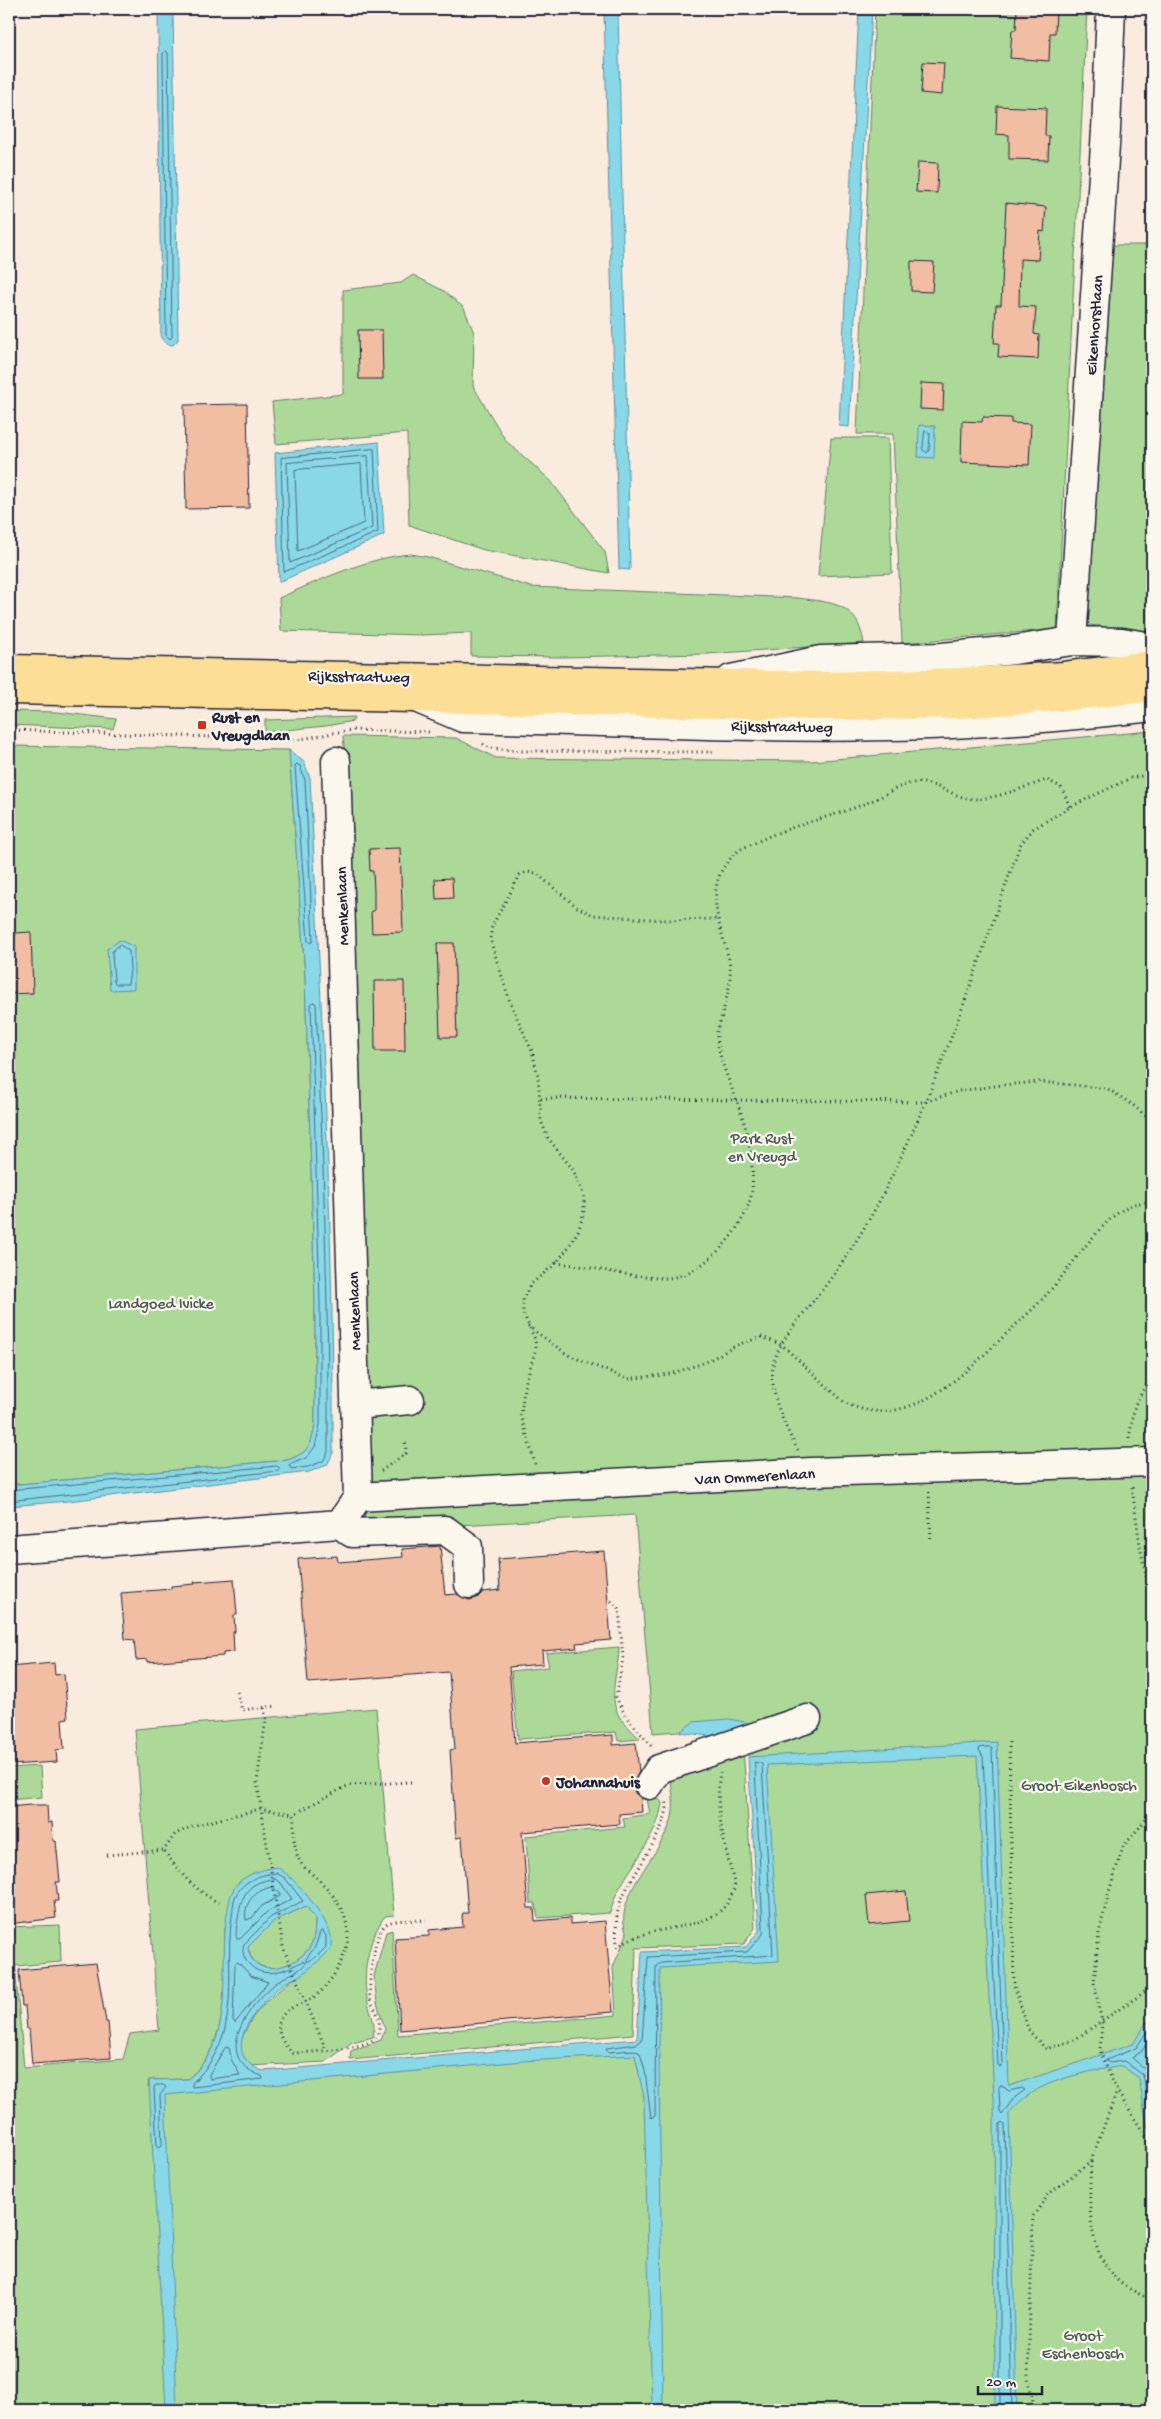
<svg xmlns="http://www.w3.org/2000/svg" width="1161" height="2419" font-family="'Gochi Hand',sans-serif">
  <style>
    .green { fill: #acd998; stroke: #677e6a }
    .water { fill: #89d8e8; stroke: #608fa3; fill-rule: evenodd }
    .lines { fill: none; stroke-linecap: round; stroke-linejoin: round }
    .shore { stroke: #4b6b80; stroke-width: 1 }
    .building { fill: #f1bda3; stroke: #22223b }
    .minor-casing { stroke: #22223b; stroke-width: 31 }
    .major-casing { stroke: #22223b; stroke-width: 31 }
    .path { stroke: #22223b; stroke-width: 3; stroke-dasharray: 1 4; stroke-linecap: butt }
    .minor { stroke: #fbf7ec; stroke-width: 28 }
    .major { stroke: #fcde96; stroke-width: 28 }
    .poi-dot { fill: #c8321e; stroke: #fbf7ec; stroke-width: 2 }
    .labels { text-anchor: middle; stroke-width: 4.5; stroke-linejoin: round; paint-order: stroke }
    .street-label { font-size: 16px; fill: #22223b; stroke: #fbf7ec }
    .poi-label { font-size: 16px; font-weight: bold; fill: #22223b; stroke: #fbf7ec; text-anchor: start }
    .park-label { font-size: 16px; fill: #4b5957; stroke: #fbf7ec }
  </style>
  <rect width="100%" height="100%" fill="#f9ebdd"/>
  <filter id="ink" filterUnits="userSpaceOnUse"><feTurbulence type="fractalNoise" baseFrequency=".02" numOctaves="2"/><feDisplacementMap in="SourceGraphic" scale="10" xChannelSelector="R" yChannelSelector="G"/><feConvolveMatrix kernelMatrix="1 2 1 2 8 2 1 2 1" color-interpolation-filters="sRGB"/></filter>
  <g filter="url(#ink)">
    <path class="green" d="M875,9h212l-30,620 -155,14 -9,-209h-36z
      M1108,245h44v386l-64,-6z
      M413,275l31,16 20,17 10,25 -1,53 33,55 44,39 55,72 4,21 -125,-23 -75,-25 -2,-92 -131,11 -4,-42 71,-8v-104l58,-7z
      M831,438h57l4,135 -74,3z
      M411,554l17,3 103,30 267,11c35,5 59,4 66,45l-157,11 -146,3 -90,-1v-23l-49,2 -141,-4 -2,-33c39,-17 89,-41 132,-44z
      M9,711l48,1 59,7 -3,10 -104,-4z
      M354,717l-1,4 -27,5 -61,6v-12z
      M1152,731v1679h-1143v-301l5,-2h-5v-180l51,-2 1,37 -46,4 9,102 99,-9 7,-25 29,-4 -24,-301 241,-21 18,207 -9,1c-17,23 -24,59 -17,87 3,14 8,17 5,34l-21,5 -26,20 -77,4c-4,-6 -9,-13 -9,-21 1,-6 5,-13 7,-18 20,-37 56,-50 84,-79l-11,-32 -16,-24 -79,36c-1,53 7,114 -37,151l-39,1 -1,7 499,-40 3,-88 116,-6 -9,-187 -14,-18 12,180 -11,16 -108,4 -3,86 -283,26 1,-9 30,-11 4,-11 -8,-26 -3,-27 12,-44 6,-2 6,105 218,-20 -3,-48 14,-33c-17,-36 37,-81 45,-117 3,-14 0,-29 -2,-42l57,-48 -74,6 -18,-218 -282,16 10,-21 -10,-680 -10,-94 113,2 40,20 316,3z
      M9,746l280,4 16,225 10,327v123c-4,21 -6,27 -27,35l-279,25z
      M619,1647c0,23 -12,47 0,69 5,8 15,16 21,23l-22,2 -2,-9 -98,7 -7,-68 38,-4 -3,-14z
      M40,1766l2,31 -33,3v-32z
      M645,1789l8,2 9,12c-4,31 -27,58 -42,84 -5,7 -7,17 -10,26l-72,5 -3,-15h-5l-4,-67 99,-9 -2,-9 27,-4z
      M306,1906l9,12c0,8 0,19 -4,27 -12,21 -57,38 -63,2l26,-26z"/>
    <path class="water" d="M158,9h15l5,331 -5,5 -7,-1 -5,-6z
      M604,9h14l12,561 -11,-1z
      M859,9h13l-23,418 -10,-1z
      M919,425l16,1 -1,32 -16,-1z
      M379,442l5,93 -105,47 -4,-129z
      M289,750l15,12 6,16c11,225 24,450 23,675l-6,12 -18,7 -241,29 -59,5v-21l279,-25c21,-8 23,-14 27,-35v-123l-10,-327z
      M120,940l14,7v42l-24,1 -3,-41z
      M729,1719l30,6 -43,12 -36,-5 13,-10z
      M997,1742l12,344 124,-42 13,-21 6,-1v111l-5,-7 -8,-48 -17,-12c-37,6 -91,15 -113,48l8,296h-22l-1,-312 -17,-342 -210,9 12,196 -119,7 -1,88 4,354h-11l-8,-312 -9,-43 -112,6 -358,34 12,315h-11l-17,-330 39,-1c50,-41 30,-108 39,-165 2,-11 3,-22 11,-31 10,-10 26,-14 39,-16 19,12 46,45 53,66 2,5 1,11 1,16 -10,10 -20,19 -32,27 -5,3 -12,5 -17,9 -24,19 -67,69 -19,86l374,-32 5,-87 104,-5 13,-16 -11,-174zM306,1906l9,12c0,8 0,19 -4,27 -12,22 -59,37 -63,2l26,-26z"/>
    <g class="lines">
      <path class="shore" d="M166,51l2,2 4,284 -2,2 -4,-4 -3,-282z
        M925,431l5,2 -1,17 -2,3 -4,-3z
        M374,449l4,83 -94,40 -3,-114z
        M368,456l4,72 -82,35 -3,-100z
        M361,464l3,59 -66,28 -3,-81z
        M297,764l3,2 5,14 8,161 -3,2 -2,-2 -13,-174z
        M120,945l9,6 1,19 -2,14h-12l-2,-2 -2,-30z
        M314,1002l2,2c7,149 13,298 12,448l-5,9 -15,6 -17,2 -2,-4 17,-7 9,-11 5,-22v-123l-9,-298z
        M9,1490l268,-24 3,2 -2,3 -269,30
        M990,1747l2,2 11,316 -3,2 -2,-2 -15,-308 -4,-7 1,-2z
        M755,1762l7,2 11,191 -112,8 -5,3 -1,150 -4,2 -6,-47 -5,-18 -6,-3 -26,2 -2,-4 31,-4 5,-4 6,-83 99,-5 16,-18z
        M276,1873l9,5 18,23 -32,16 -27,27c-2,6 -1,14 4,19 15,18 38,7 55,-2l3,2c-7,9 -17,11 -26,17 -29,21 -72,78 -18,96l1,3 -71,8v-4c16,-14 28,-34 33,-55 9,-36 1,-75 7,-112 1,-6 1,-13 3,-19 7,-16 25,-23 41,-24z
        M275,1879l6,4 11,16 -25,13 -27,27h-3c-2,-6 0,-13 1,-20 3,-24 10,-38 37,-40z
        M272,1887l8,6v3l-18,10 -10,12 -6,2c-3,-17 9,-30 26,-33z
        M323,1931l3,5v11l-10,10 -9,5 -1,-3 9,-12 5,-15z
        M238,1962l13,14 17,6 -33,41 -2,-3 2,-55z
        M1152,2027l-3,1 -13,20 -30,12 3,3 15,-2 19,14 9,50
        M1152,2034l-10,17 -10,7 16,13 4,18
        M226,2047l3,1 3,13 8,14 -30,4 -1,-4z
        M156,2085h8l2,2 -6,8 2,50 -2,2 -3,-2 -3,-57z
        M1001,2085l8,6 13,-3 3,2 -12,9 -11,16 -2,-3 -1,-24z
        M1000,2410v-286l2,-2 3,2 7,286"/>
    </g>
    <path class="building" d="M1017,9h39l-1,24h-5l-1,28 -39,-3 2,-28h4z
      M923,62l21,1 -2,32 -21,-2z
      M997,106l49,2 -1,28h4l-1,24 -39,-1v-24l-13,-1z
      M918,162l20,1 -1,30 -21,-1z
      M1006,203l40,4 -2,25 -4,-1 -2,29 -18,-1 -1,47 17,1 -2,27 5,1 -1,24 -40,-2 1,-14h-5l2,-38h5z
      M911,261l23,1 -2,30 -21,-1z
      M358,330h24l1,49h-24z
      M921,383l23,1 -1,26 -23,-1z
      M247,404l2,104 -63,1 -2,-104z
      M983,417l28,1v5l20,1 -2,41 -68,-3 1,-41 20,1z
      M400,848l3,84 -31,1 -1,-22h3v-20l-1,-20h-3l-1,-22z
      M452,878l1,20 -17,1 -1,-20z
      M31,932l2,61 -24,1v-58h6v-3z
      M437,943h17l3,94h-17z
      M374,981h30l1,70h-30z
      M440,1546l5,49 12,-1 12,6 8,-2 6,-6 17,-2 -2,-31 106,-8 7,89 -35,3 1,5 -35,3 1,13 -34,3 6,76 98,-8v10l23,-2 3,29 -6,13 2,8 6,5 1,14 -23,2 1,10 -98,8 6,76h6l1,13 35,-3v6l35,-3 8,91 -213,18 -5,-92 34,-2v-6l34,-3 -1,-11 1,-3h5l-6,-76 -6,1 -6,-88 5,-1 -6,-77 -141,11 -10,-124 39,-3 1,6 65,-5 -1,-8z
      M234,1579l3,36h-3l1,17h-2l1,20 -11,1v3l-76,6v-3l-11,1 -2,-20 -9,-1 -4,-46 50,-4v-3l24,-2 -1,-2z
      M54,1663l1,12 9,-1 4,44 -6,1 2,30 -8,1 1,12 -48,3v-98z
      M30,1805h17l1,18 4,-1 1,19h3l4,41h-4l2,19h-4l2,17 -47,6v-117z
      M906,1891l3,30 -40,4 -3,-30z
      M96,1963l10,59h2l3,36 -79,6 -3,-35h-2l-2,-23h-3l-3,-36z"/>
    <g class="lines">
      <g class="minor-casing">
        <path id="minor" d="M1072,641l34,-511 5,-121
          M731,679l90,-19 121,-3 72,-7 58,-9 50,1 30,5
          M416,698l47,20c142,3 284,11 426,8 88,-1 176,-9 263,-19
          M355,1405l55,-5
          M358,1497l453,-25 341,-10
          M340,1524l12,9 93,-3 23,17 1,37
          M9,1549l331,-25 18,-27 -22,-736
          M649,1785l10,-16 148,-50"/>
      </g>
      <g class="major-casing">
        <path id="major" d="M9,669l815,17 136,-4 104,-6 88,-11
          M9,690l812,16 139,-2 111,-8 81,-9"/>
      </g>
      <path class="path" d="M9,730l287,10 54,-10 79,2
        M483,744l6,4 33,3 194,1
        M541,1098l384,4 34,-11 43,-6 37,-3 35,3 34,4 25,16 19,17
        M556,1263c37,3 73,15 110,15 38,-1 82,-52 86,-88 2,-20 -2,-40 -6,-60 -7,-31 -26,-61 -29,-93 -1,-6 2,-12 4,-18 5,-20 12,-38 8,-59 -9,-38 -29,-76 8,-108 4,-4 11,-6 16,-8 37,-20 80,-26 118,-43 14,-5 27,-16 42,-18 19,-3 36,11 53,15 22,5 60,-12 81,-18l14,7 9,20
        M528,1326l40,29 59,24 43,-5 36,-12 33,-18 23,-7 20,8 62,57c60,32 117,-25 157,-63 15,-15 32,-29 46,-45 23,-24 56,-80 87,-90 5,-1 12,-2 18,-3
        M1129,1438l6,-33 17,-31
        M798,1450c-14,-24 -31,-61 -24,-89 6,-22 35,-54 49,-72 21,-28 41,-59 57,-89 59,-114 97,-235 140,-355l13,-16 37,-22 61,-29 21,-4
        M535,1464l-14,-49 3,-27 12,-40 -1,-9 -12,-26v-14l7,-14 26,-22 12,-15 11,-19 5,-18v-15l-10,-25 -26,-33 -7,-17 -3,-46 -6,-24 -22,-49 -20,-63 2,-13 28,-51 7,-3 9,1 41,34 16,8 71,5 52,-1
        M381,1471l25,-18 -1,-14
        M1132,1487l8,59 12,58
        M929,1492l2,49
        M611,1601l8,7 4,50 -7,39 9,18 27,32
        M237,1692l5,18 36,-4
        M264,1708l2,10 -9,64 26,165 43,103
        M1009,1742l5,243 15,46 17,18 28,-9 78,-53
        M411,1782l-62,3 -55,29c0,15 -2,35 7,49 3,5 11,11 16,15 19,18 37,43 29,71 -5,16 -18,39 -32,48 -8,5 -19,8 -27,14 -16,13 -6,32 6,42 19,-1 70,-3 82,-15 4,-4 5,-13 4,-19 -1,-7 -8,-13 -9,-21 -2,-13 4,-70 18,-75 10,-4 27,-2 38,-3
        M1152,1812l-29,35 -14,45 -10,41 -5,49 8,41 -2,27 4,11 13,30 35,55
        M107,1855l57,-5
        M219,1903c-24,-13 -40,-30 -55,-53l11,-16 21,-9 64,-16 34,5
        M617,1947c-1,-18 -2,-33 5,-49 9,-21 52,-79 44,-98
        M617,1947c32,-24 87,-14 109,-42 4,-5 6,-12 9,-18 -9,-40 -21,-73 -15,-115
        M1091,2162c-2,40 -5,85 25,117 9,9 25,15 36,22
        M1035,2410l-7,-32 5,-162 16,-22 42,-33 26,-70"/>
      <use href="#minor" class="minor"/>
      <use href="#major" class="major"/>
    </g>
  </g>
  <g class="poi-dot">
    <rect x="197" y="720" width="10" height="10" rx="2.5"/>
    <circle cx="546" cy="1781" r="5"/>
  </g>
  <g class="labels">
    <g class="street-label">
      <text transform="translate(1093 325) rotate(-86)" y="6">Eikenhorstlaan</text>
      <text transform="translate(359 675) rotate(1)" y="6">Rijksstraatweg</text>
      <text transform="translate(782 725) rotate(1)" y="6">Rijksstraatweg</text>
      <text transform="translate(341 906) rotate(-92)" y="6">Menkenlaan</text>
      <text transform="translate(353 1311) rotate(-92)" y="6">Menkenlaan</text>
      <text transform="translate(755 1475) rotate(-3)" y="6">Van Ommerenlaan</text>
    </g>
    <g class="poi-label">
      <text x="212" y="722">Rust en<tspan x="212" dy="18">Vreugdlaan</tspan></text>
      <text x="556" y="1787">Johannahuis</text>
    </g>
    <g class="park-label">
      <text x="762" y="1143">Park Rust<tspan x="762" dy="18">en Vreugd</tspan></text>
      <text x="161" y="1308">Landgoed Ivicke</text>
      <text x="1079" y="1790">Groot Eikenbosch</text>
      <text x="1083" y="2340">Groot<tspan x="1083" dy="18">Eschenbosch</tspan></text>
    </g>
  </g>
  <rect width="1161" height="2419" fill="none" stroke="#fbf7ec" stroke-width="30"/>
  <rect x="15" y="15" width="1131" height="2389" fill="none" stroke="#22223b" stroke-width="2" filter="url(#ink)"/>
  <path d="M978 2386v8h64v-8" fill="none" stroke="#22223b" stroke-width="2.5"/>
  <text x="986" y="2386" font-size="15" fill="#22223b" stroke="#fbf7ec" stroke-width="4" paint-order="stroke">20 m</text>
</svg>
